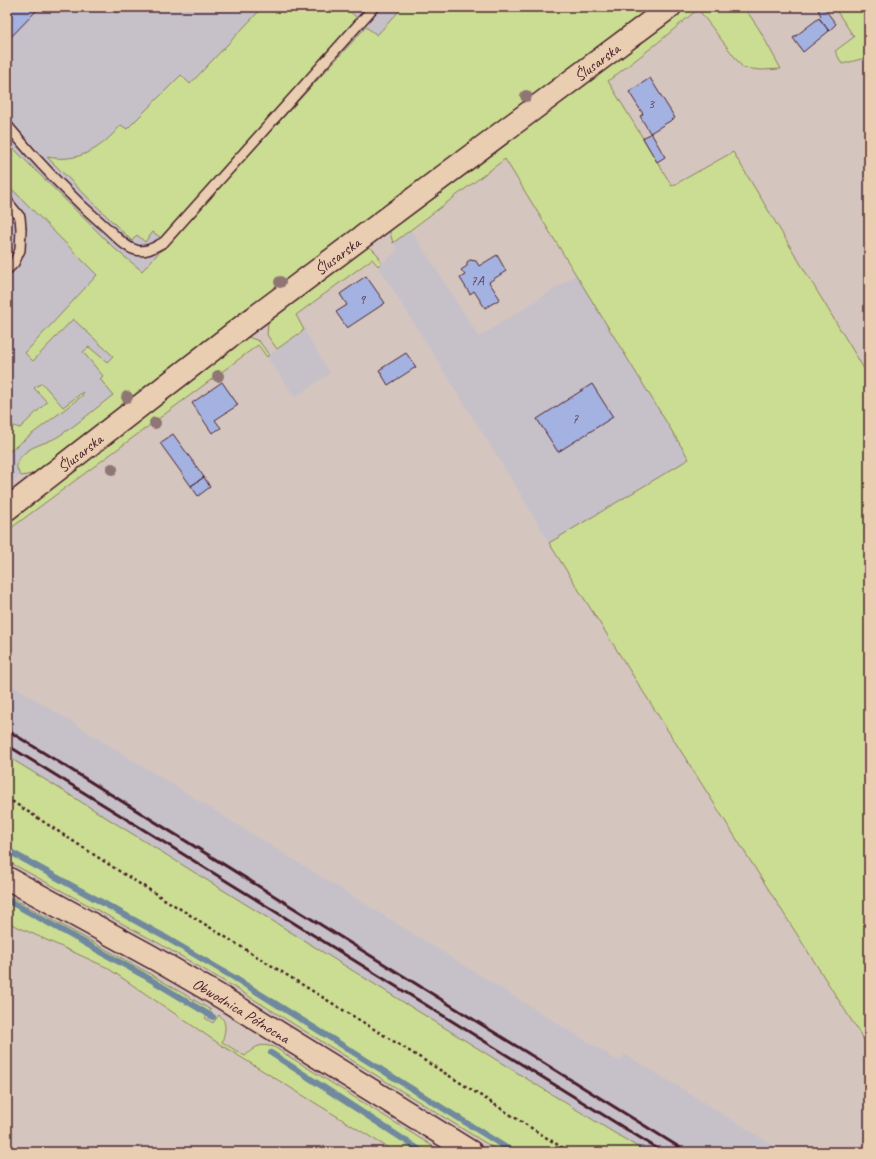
<svg xmlns="http://www.w3.org/2000/svg" width="876" height="1159" font-family="Caveat,sans-serif">
  <style>
    .built { fill: #c6c0c9 }
    .green { fill: #cadd92; stroke: #8a7e5e }
    .lines { fill: none; stroke-linecap: round; stroke-linejoin: round }
    .stream { stroke: #70899e; stroke-width: 6 }
    .building { fill: #a4b2e1; stroke: #4a1f2b }
    .service-casing { stroke: #4a1f2b; stroke-width: 12 }
    .tertiary-casing { stroke: #4a1f2b; stroke-width: 25 }
    .path { stroke: #4a1f2b; stroke-width: 2.5; stroke-dasharray: 3 3; stroke-linecap: butt }
    .service { stroke: #e9ceb1; stroke-width: 9 }
    .tertiary { stroke: #e9ceb1; stroke-width: 22 }
    .rail { stroke: #4a1f2b; stroke-width: 3 }
    .tree { fill: #8f7573 }
    .labels { text-anchor: middle; stroke-width: 3.5; stroke-linejoin: round; paint-order: stroke }
    .number-label { font-size: 14px; fill: #604458 }
    .street-label { font-size: 16px; fill: #4a1f2b; stroke: #e9ceb1 }
  </style>
  <rect width="100%" height="100%" fill="#d4c6bf"/>
  <filter id="ink" filterUnits="userSpaceOnUse"><feTurbulence type="fractalNoise" baseFrequency=".025" numOctaves="2"/><feDisplacementMap in="SourceGraphic" scale="8" xChannelSelector="R" yChannelSelector="G"/><feConvolveMatrix kernelMatrix="1 2 1 2 8 2 1 2 1" color-interpolation-filters="sRGB"/></filter>
  <g filter="url(#ink)">
    <path class="built" d="M7,7h629l-629,478z
      M411,230l68,107 97,-62 113,185 -140,83 -32,-55 -139,-222 20,-15 -5,-8z
      M304,330l26,43 -35,24 -28,-40z
      M7,682l613,380 5,-8 159,98h-239l-538,-335z"/>
    <path class="green" d="M263,7h82l13,12 -197,219 -8,-6 -8,10 -8,-7 -5,6 -85,-84c32,6 54,-8 74,-32l6,4 54,-54 9,9z
      M403,7h254l-611,462 -14,5 -11,2c-4,-5 -6,-11 -2,-17 11,-15 26,-14 40,-23 19,-12 36,-27 54,-41l-13,-16 3,-3 -20,-24 6,-5 18,15 6,-6 -40,-37 -40,42 -8,-8 72,-78 -90,-91v-34l4,-4 104,103 27,22 224,-244 11,8z
      M684,7h60l15,22 22,40 -20,1 -18,-2 -45,-59 -43,36 -47,36 64,105 61,-34 136,225v671l-320,-505 140,-84 -184,-300 -112,84 -4,-14z
      M834,7h35v50l-27,7 -7,-13 19,-14z
      M368,245l10,10 3,8 -3,3 -6,-7 -76,56 8,15 -27,19 -10,-14 1,-13z
      M248,337l11,4 10,14 -2,2 -9,-12 -251,186v-12l205,-156z
      M42,383l21,24 20,-15 -1,4 -75,57v-29l13,4 27,-26 -13,-14z
      M7,756l591,367 48,29h-146l-271,-168 -69,-40 -153,-83z
      M7,895l138,76 66,39 -6,8 8,5 6,-8c9,7 6,17 3,27l23,14c11,-10 14,-13 29,-9l168,105h-47l-174,-107 -115,-78 -99,-45z"/>
    <g class="lines">
      <path class="stream" d="M7,850l156,86 70,41 280,175
        M7,900l136,75 70,42
        M271,1053l152,99"/>
    </g>
    <path class="building" d="M7,7h33l-33,34z
      M110,7h13l-6,6z
      M817,7h6l13,17 -7,7 -10,-13 2,-2z
      M819,18l10,13 -26,21 -10,-14z
      M650,78l25,40 -25,15 -10,-17 3,-2 -14,-22z
      M651,133l14,24 -8,5 -14,-24z
      M497,255l9,16 -17,11 11,17 -15,9 -11,-17 -4,3 -10,-16 5,-3 -4,-5 6,-4v-4l3,-2 6,1 3,5z
      M366,276l19,27 -38,25 -11,-16 11,-7 -7,-11z
      M406,353l10,14 -28,18 -9,-15z
      M222,382l16,23 -23,15 6,8 -9,5 -20,-30z
      M592,384l21,33 -55,35 -21,-33z
      M173,434l31,43 -13,9 -31,-43z
      M204,477l6,10 -12,9 -7,-10z"/>
    <g class="lines">
      <g class="service-casing">
        <path id="service" d="M7,125c31,38 65,73 102,105 8,7 17,18 27,20 10,3 19,-3 28,-8l210,-235
          M7,201l13,16 1,12 -1,21 -6,13 -7,7"/>
      </g>
      <g class="tertiary-casing">
        <g id="tertiary">
          <path id="s1" d="M7,509l236,-183 427,-319"/>
          <path id="s2" d="M7,878l145,79 69,40 250,155"/>
        </g>
      </g>
      <path class="path" d="M7,798l112,73 337,209 113,72"/>
      <use href="#service" class="service"/>
      <use href="#tertiary" class="tertiary"/>
      <path class="rail" d="M7,730l680,422
        M7,745l656,407"/>
    </g>
    <g class="tree">
      <circle cx="526" cy="96" r="6"/>
      <circle cx="280" cy="282" r="6"/>
      <circle cx="218" cy="376" r="6"/>
      <circle cx="127" cy="397" r="6"/>
      <circle cx="155" cy="423" r="6"/>
      <circle cx="112" cy="469" r="6"/>
    </g>
  </g>
  <g class="labels">
    <g class="number-label">
      <text x="651" y="108">3</text>
      <text x="477" y="285">7A</text>
      <text x="362" y="304">9</text>
      <text x="575" y="423">7</text>
    </g>
    <g class="street-label">
      <text dy="6" stroke="none"><textPath href="#s1" startOffset="740">Ślusarska</textPath></text>
      <text dy="6" stroke="none"><textPath href="#s1" startOffset="416">Ślusarska</textPath></text>
      <text dy="6" stroke="none"><textPath href="#s1" startOffset="92">Ślusarska</textPath></text>
      <text dy="6" stroke="none"><textPath href="#s2" startOffset="269">Obwodnica Północna</textPath></text>
    </g>
  </g>
  <rect width="876" height="1159" fill="none" stroke="#e9ceb1" stroke-width="24"/>
  <rect x="12" y="12" width="852" height="1135" fill="none" stroke="#4a1f2b" stroke-width="1.5" filter="url(#ink)"/>
</svg>
